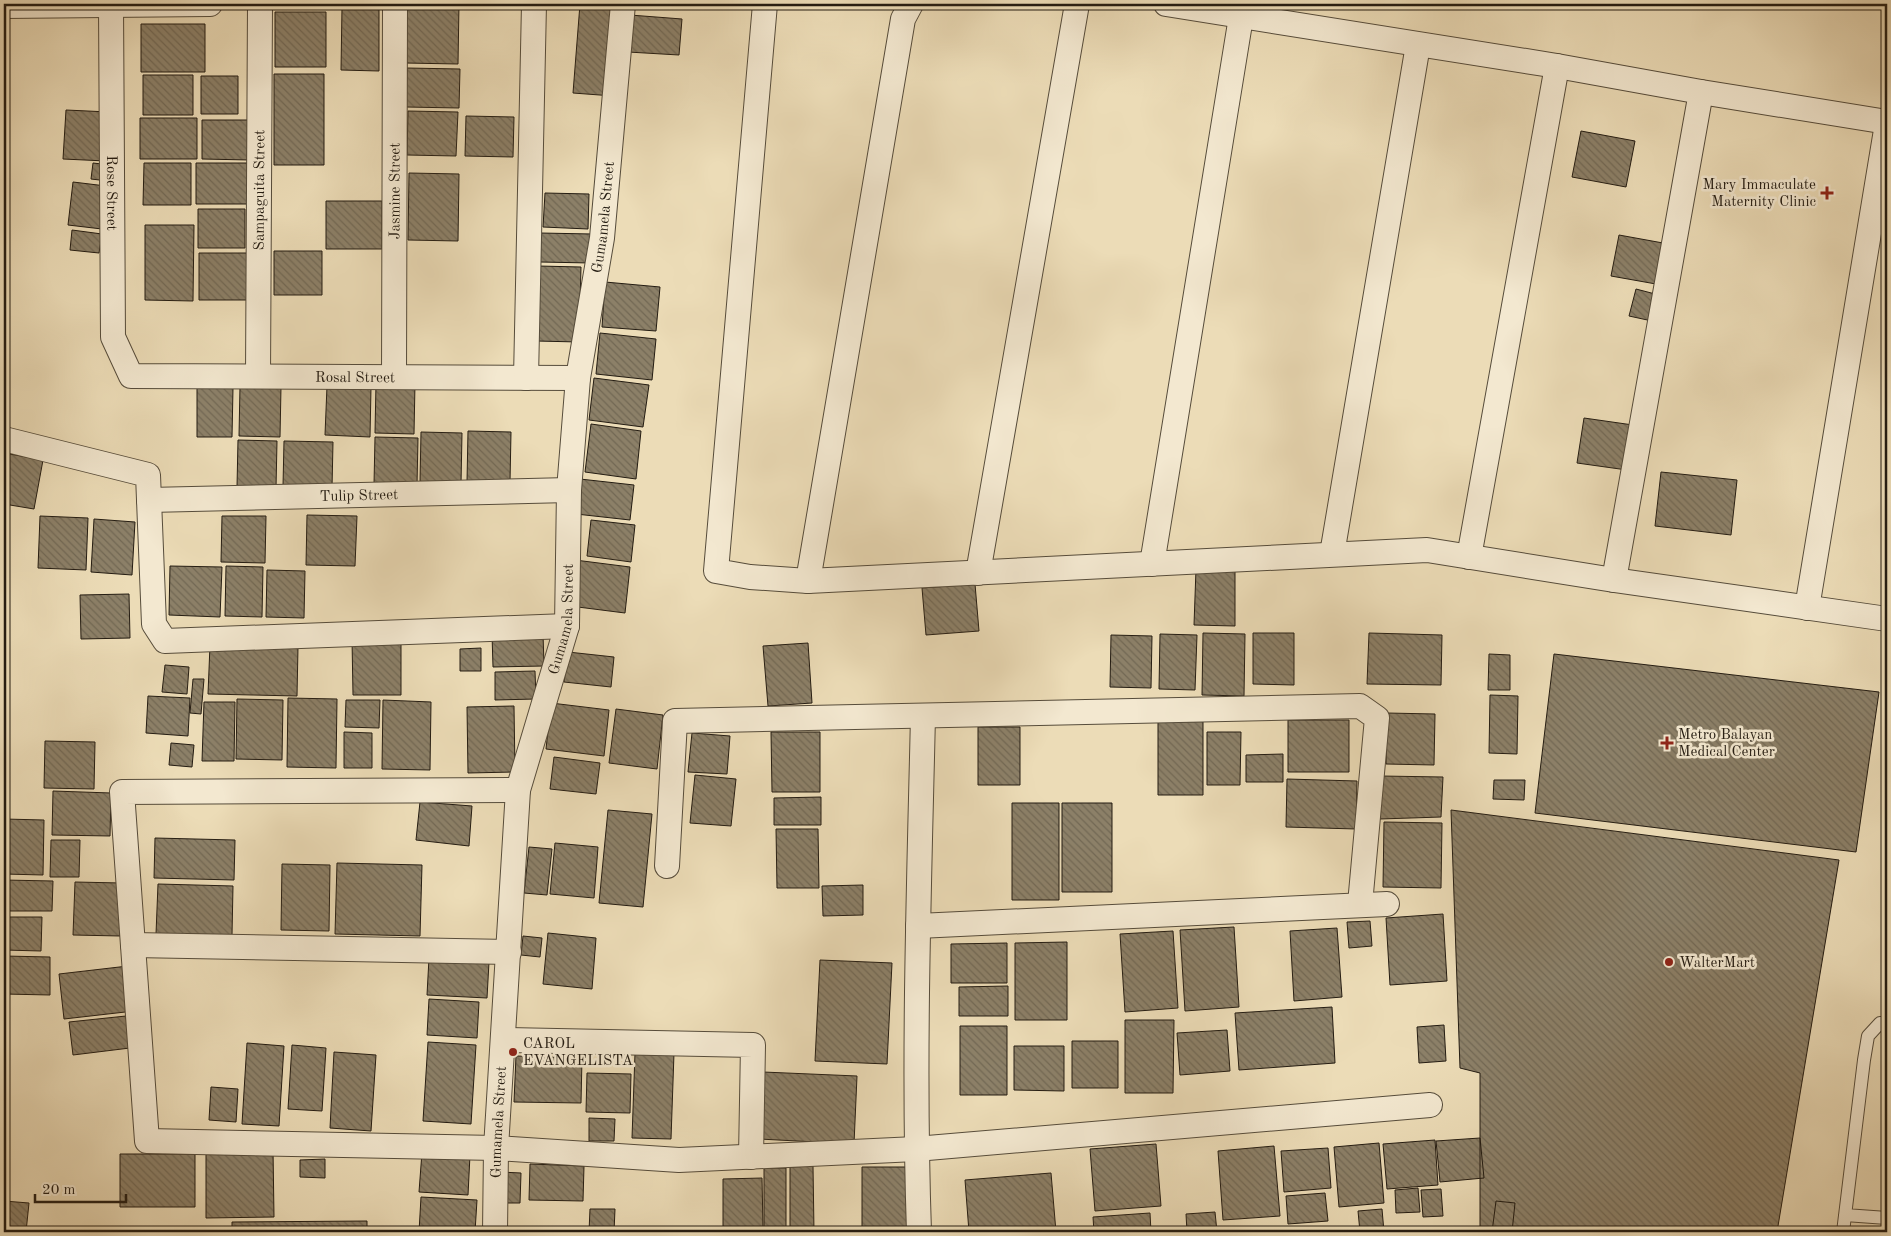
<svg xmlns="http://www.w3.org/2000/svg" width="1891" height="1236" font-family="'Old Standard TT',serif">
  <style>
    .building { fill: url(#building-back-hatch); stroke: #241c12 }
    .lines { fill: none; stroke-linecap: round; stroke-linejoin: round }
    .lane-casing { stroke: #564c3b; stroke-width: 14 }
    .street-casing { stroke: #564c3b; stroke-width: 26 }
    .lane { stroke: #f3e8d0; stroke-width: 12 }
    .street { stroke: #f3e8d0; stroke-width: 24 }
    .poi-dot { fill: #8f2418; stroke: #f3e8d0; stroke-width: 2 }
    .labels { text-anchor: middle; stroke-width: 5; stroke-linejoin: round; paint-order: stroke }
    .poi-label { font-size: 15px; fill: #241c12; stroke: #f3e8d0; text-anchor: start }
    .street-label { font-size: 15px; fill: #241c12; stroke: #f3e8d0 }
  </style>
  <defs>
    <pattern id="building-back-hatch" width="6" height="6" patternUnits="userSpaceOnUse" patternTransform="scale(1.25)"><rect width="6" height="6" fill="#8c8068"/><path d="M-1 5l2 2M0 0l6 6M5-1l2 2" fill="none" stroke="#726854"/></pattern>
  </defs>
  <rect width="100%" height="100%" fill="#ecdcb7"/>
  <filter id="stains"><feTurbulence type="fractalNoise" baseFrequency=".004" numOctaves="4"/><feColorMatrix values="0 0 0 0 .2 0 0 0 0 .09 0 0 0 0 .02 0 0 0 .5 -.17"/></filter>
  <radialGradient id="worn" r=".72"><stop offset=".6" stop-color="#630" stop-opacity="0"/><stop offset="1" stop-color="#630" stop-opacity=".3"/></radialGradient>
  <path class="building" d="M406,4h53l-1,60 -53,-1z
    M580,4h40l-7,92 -40,-3z
    M379,6v65l-38,-1 1,-63z
    M275,12h51v55h-51z
    M630,15l52,4 -3,36 -51,-3z
    M141,24h64v48h-64z
    M407,68l53,1 -1,39 -53,-1z
    M274,74h50v91h-50z
    M143,75h50v40h-50z
    M201,76h37v38h-37z
    M66,110l43,2 -3,49 -43,-2z
    M408,111l50,1 -2,44 -49,-1z
    M466,116l48,1 -1,40 -48,-1z
    M140,118h57v41h-57z
    M202,120h48v40l-48,-1z
    M1581,131l54,10 -9,46 -54,-10z
    M93,163l17,2 -2,16 -17,-2z
    M144,163h47v42h-48z
    M196,163h55v41h-55z
    M409,173l50,1 -1,67 -50,-1z
    M73,182l33,4 -4,43 -34,-4z
    M545,193l44,1 -1,35 -45,-2z
    M326,201h56v48h-56z
    M198,209h47v39h-47z
    M145,225h49l-1,76 -48,-1z
    M72,230l30,4 -3,19 -29,-3z
    M540,233l52,1 -1,29 -51,-1z
    M1619,235l44,8 -7,41 -45,-8z
    M274,251h48v44h-48z
    M199,253h51l-1,47h-50z
    M538,266l43,1 -2,75 -43,-1z
    M605,282l55,5 -4,44 -54,-4z
    M1636,289l23,6 -7,26 -23,-5z
    M600,333l56,6 -4,41 -56,-6z
    M594,378l55,7 -6,42 -54,-7z
    M376,383h39l-1,51 -39,-1z
    M240,386l41,1 -1,50 -41,-1z
    M327,386l44,1 -1,50 -45,-2z
    M197,388h36l-1,49h-35z
    M1584,418l49,7 -6,45 -50,-7z
    M591,424l50,7 -5,48 -51,-7z
    M468,431l43,1 -1,50h-43z
    M421,432l41,1 -1,51 -41,-1z
    M375,437l43,1 -1,47 -43,-1z
    M238,440l39,1 -1,47 -39,-1z
    M284,441l49,1 -1,46 -49,-2z
    M4,453l39,7 -9,49 -30,-5z
    M1661,472l76,8 -6,55 -76,-9z
    M580,479l54,6 -4,35 -54,-6z
    M307,515l50,1 -2,50 -49,-1z
    M40,516l48,2 -2,52 -48,-2z
    M222,516h44l-1,47 -44,-1z
    M94,519l41,3 -3,53 -41,-3z
    M591,520l44,5 -4,37 -44,-6z
    M575,560l55,7 -5,46 -55,-7z
    M170,566l52,1 -2,50 -51,-2z
    M226,566l37,1 -1,50 -37,-1z
    M1196,569l39,1v56l-41,-1z
    M267,570l38,1 -1,47 -38,-1z
    M975,584l4,47 -53,4 -4,-47z
    M129,594l1,44 -49,1 -1,-44z
    M543,633l1,33 -51,1 -1,-33z
    M1203,633l42,1 -1,62 -42,-1z
    M1253,633h41v52l-41,-1z
    M1369,633l73,2 -1,50 -74,-1z
    M1160,634l37,1 -2,55 -36,-1z
    M1111,635l41,1 -1,52 -41,-1z
    M401,637v58h-48l-1,-56z
    M808,643l4,60 -44,3 -5,-60z
    M210,645l88,2 -1,49 -89,-2z
    M481,648v23h-21v-22z
    M568,652l46,5 -3,30 -47,-5z
    M1489,654l21,1v35h-22z
    M1554,654l325,38 -23,160 -321,-39z
    M165,665l24,2 -2,27 -25,-2z
    M535,671l1,28 -41,1v-28z
    M193,679h11l-3,35 -11,-1z
    M1490,695l28,1 -1,58 -28,-1z
    M148,696l42,2 -2,38 -42,-3z
    M288,698l49,1 -1,69 -49,-1z
    M237,699l46,1 -1,60 -46,-1z
    M346,700h34l-1,28 -34,-1z
    M383,700l48,2 -1,68 -48,-1z
    M204,702h31l-1,59h-32z
    M551,703l58,7 -5,46 -58,-7z
    M514,706l1,66 -47,1 -1,-66z
    M616,709l47,6 -6,54 -48,-6z
    M1387,713l48,1 -1,51 -48,-1z
    M1158,718h45v77h-45z
    M1288,720h61v52h-61z
    M978,727h42v58h-42z
    M344,732l28,1v35h-28z
    M771,732h49v60h-48z
    M1207,732h34l-1,53h-33z
    M692,733l38,3 -3,38 -39,-2z
    M45,741l50,1 -1,47 -50,-1z
    M171,743l23,2 -2,22 -23,-2z
    M1283,754v28h-37v-27z
    M554,757l46,6 -4,31 -46,-5z
    M695,775l41,4 -5,47 -41,-3z
    M1381,776l62,1 -2,40 -61,2z
    M1287,779l70,2 -1,48 -70,-2z
    M1494,780h31l-1,20 -31,-1z
    M53,791l58,2 -1,43 -58,-1z
    M821,797v28h-47v-27z
    M420,802l52,4 -3,40 -53,-6z
    M1012,803h47v97h-47z
    M1062,803h50v89h-50z
    M608,810l44,4 -9,93 -44,-4z
    M1451,810l388,50 -62,372h-297v-159l-20,-5z
    M4,819l40,1 -1,55 -39,-1z
    M1384,822l58,1 -1,65 -58,-1z
    M776,829h42l1,59h-42z
    M155,838l80,2 -1,40 -80,-2z
    M51,840h29l-1,37h-29z
    M555,843l43,4 -4,51 -44,-4z
    M529,847l23,2 -5,46 -23,-2z
    M337,863l85,2 -2,71 -85,-2z
    M282,864l48,1 -1,66 -48,-1z
    M4,880l49,1 -1,30h-48z
    M75,882l46,1 -1,53 -47,-1z
    M158,884l75,2 -1,49 -76,-1z
    M863,885v30l-40,1 -1,-30z
    M1443,914l4,67 -57,4 -4,-67z
    M4,917h38l-1,34 -37,-1z
    M1370,921l2,25 -23,2 -2,-26z
    M1234,927l5,80 -54,4 -5,-81z
    M1337,928l5,69 -48,4 -4,-70z
    M1173,931l5,77 -53,4 -5,-78z
    M548,933l48,5 -4,51 -49,-5z
    M523,936l19,2 -2,19 -19,-2z
    M1067,942v78h-52v-77z
    M1007,943v40h-56v-39z
    M4,956l46,1v38l-46,-1z
    M429,958l60,4 -2,36 -60,-3z
    M820,960l72,3 -5,101 -72,-3z
    M128,966l6,45 -70,8 -5,-45z
    M1008,986v30h-49v-29z
    M429,999l50,3 -2,36 -50,-3z
    M1332,1007l3,56 -96,7 -4,-57z
    M126,1016l4,32 -57,7 -4,-33z
    M1125,1020h49l-1,73h-48z
    M1444,1025l2,36 -27,2 -2,-36z
    M960,1026h47v69h-47z
    M1227,1030l3,41 -50,4 -3,-42z
    M1072,1041h46v47h-46z
    M428,1042l48,3 -5,79 -48,-3z
    M247,1043l37,3 -5,80 -37,-2z
    M292,1045l34,3 -4,63 -34,-2z
    M1014,1046h50v45l-50,-1z
    M334,1052l42,3 -5,76 -41,-3z
    M635,1053h39l-3,86 -39,-1z
    M516,1056l66,2 -1,45 -67,-1z
    M763,1072l94,4 -3,68 -95,-5z
    M587,1073l44,1 -1,39 -44,-1z
    M211,1087l27,2 -2,33 -27,-2z
    M589,1118l26,1 -1,22h-25z
    M1480,1138l4,40 -44,4 -4,-41z
    M1435,1140l3,45 -51,4 -4,-45z
    M1379,1143l5,60 -45,4 -5,-60z
    M1156,1144l5,62 -66,5 -5,-62z
    M1274,1146l6,70 -57,4 -5,-69z
    M1328,1148l3,40 -47,4 -3,-41z
    M273,1150l1,67 -68,1v-67z
    M422,1152l48,3 -2,40 -49,-3z
    M120,1154h75v53h-75z
    M325,1159v19l-25,-1v-17z
    M530,1164l54,2 -1,35 -54,-1z
    M813,1166l1,66h-24v-65z
    M862,1167h47l1,65h-48z
    M764,1168h22v64h-22z
    M500,1172l21,1 -1,30h-21z
    M1051,1173l5,59h-87l-4,-52z
    M762,1178l1,50h-40v-49z
    M1418,1188l2,24 -24,1 -1,-23z
    M1441,1189l2,27 -20,1 -2,-27z
    M1325,1193l3,28 -40,3 -2,-28z
    M421,1197l56,3 -2,32h-56z
    M4,1201l25,2 -3,29h-22z
    M1496,1201l19,2 -3,29h-20z
    M590,1209h25l-1,23h-25z
    M1382,1209l2,23h-24l-2,-21z
    M1215,1212l2,20h-30l-1,-18z
    M1150,1213l1,19h-57l-1,-15z
    M367,1221v11h-135v-10z
    M175,1228v4h-57z"/>
  <g class="lines">
    <g class="lane-casing">
      <path id="lane" d="M1845,1215l42,3
        M1843,1232l21,-172 4,-24 12,-13 7,1"/>
    </g>
    <g class="street-casing">
      <g id="street">
        <path d="M765,4l-49,567 34,6 58,4 619,-31 187,30 273,39"/>
        <path d="M1166,4l391,62 144,26 186,30"/>
        <path id="s1" d="M111,5l2,332 18,39 447,2"/>
        <path d="M4,6l206,-2"/>
        <path id="s2" d="M258,376l2,-372"/>
        <path id="s3" d="M394,377l1,-373"/>
        <path d="M526,378l8,-374"/>
        <path d="M4,439l144,36 6,149 11,17 402,-15"/>
        <path id="s4" d="M149,500l420,-10"/>
        <path d="M1332,554l86,-509"/>
        <path d="M1469,557l88,-491"/>
        <path d="M1152,564l89,-547"/>
        <path d="M978,573l99,-569"/>
        <path d="M1614,580l87,-488"/>
        <path d="M808,581l95,-562 8,-15"/>
        <path d="M1807,608l80,-484"/>
        <path d="M518,790l-396,2 25,349 349,7 183,12 237,-11 514,-44"/>
        <path d="M667,866l8,-145 685,-15 17,12 -17,186"/>
        <path d="M918,926l469,-22"/>
        <path d="M133,945l376,7"/>
        <path d="M503,1040l250,5 -2,112"/>
        <path id="s5" d="M495,1232l1,-84 22,-358 49,-164 2,-136 9,-112 24,-140 21,-234"/>
        <path d="M919,1232c-6,-172 0,-344 4,-516"/>
      </g>
    </g>
    <use href="#lane" class="lane"/>
    <use href="#street" class="street"/>
  </g>
  <g class="poi-dot">
    <path d="M1824.5 185.5h5v5h5v5h-5v5h-5v-5h-5v-5h5z"/>
    <path d="M1664.5 735.5h5v5h5v5h-5v5h-5v-5h-5v-5h5z"/>
    <circle cx="1669" cy="962" r="5"/>
    <circle cx="513" cy="1052" r="5"/>
  </g>
  <g class="labels">
    <g class="poi-label">
      <text x="1816" y="189" text-anchor="end">Mary Immaculate<tspan x="1816" dy="17">Maternity Clinic</tspan></text>
      <text x="1678" y="739">Metro Balayan<tspan x="1678" dy="17">Medical Center</tspan></text>
      <text x="1679" y="967">WalterMart</text>
      <text x="523" y="1048">CAROL<tspan x="523" dy="17">EVANGELISTA</tspan></text>
    </g>
    <g class="street-label">
      <text dy="5" stroke="none"><textPath href="#s2" startOffset="186">Sampaguita Street</textPath></text>
      <text dy="5" stroke="none"><textPath href="#s3" startOffset="186">Jasmine Street</textPath></text>
      <text dy="5" stroke="none"><textPath href="#s1" startOffset="188">Rose Street</textPath></text>
      <text dy="5" stroke="none"><textPath href="#s5" startOffset="1025">Gumamela Street</textPath></text>
      <text dy="5" stroke="none"><textPath href="#s1" startOffset="599">Rosal Street</textPath></text>
      <text dy="5" stroke="none"><textPath href="#s4" startOffset="210">Tulip Street</textPath></text>
      <text dy="5" stroke="none"><textPath href="#s5" startOffset="620">Gumamela Street</textPath></text>
      <text dy="5" stroke="none"><textPath href="#s5" startOffset="110">Gumamela Street</textPath></text>
    </g>
  </g>
  <rect width="1891" height="1236" fill="none" stroke="#ecdcb7" stroke-width="20"/>
  <rect x="5" y="5" width="1881" height="1226" fill="none" stroke="#241c12" stroke-width="2.5"/>
  <rect x="10" y="10" width="1871" height="1216" fill="none" stroke="#241c12"/>
  <path d="M35 1194v8h91v-8" fill="none" stroke="#241c12" stroke-width="2.5"/>
  <text x="42" y="1194" font-size="15" fill="#241c12" stroke="#f3e8d0" stroke-width="4" paint-order="stroke">20 m</text>
  <rect width="100%" height="100%" filter="url(#stains)"/>
  <rect width="100%" height="100%" fill="url(#worn)"/>
</svg>
